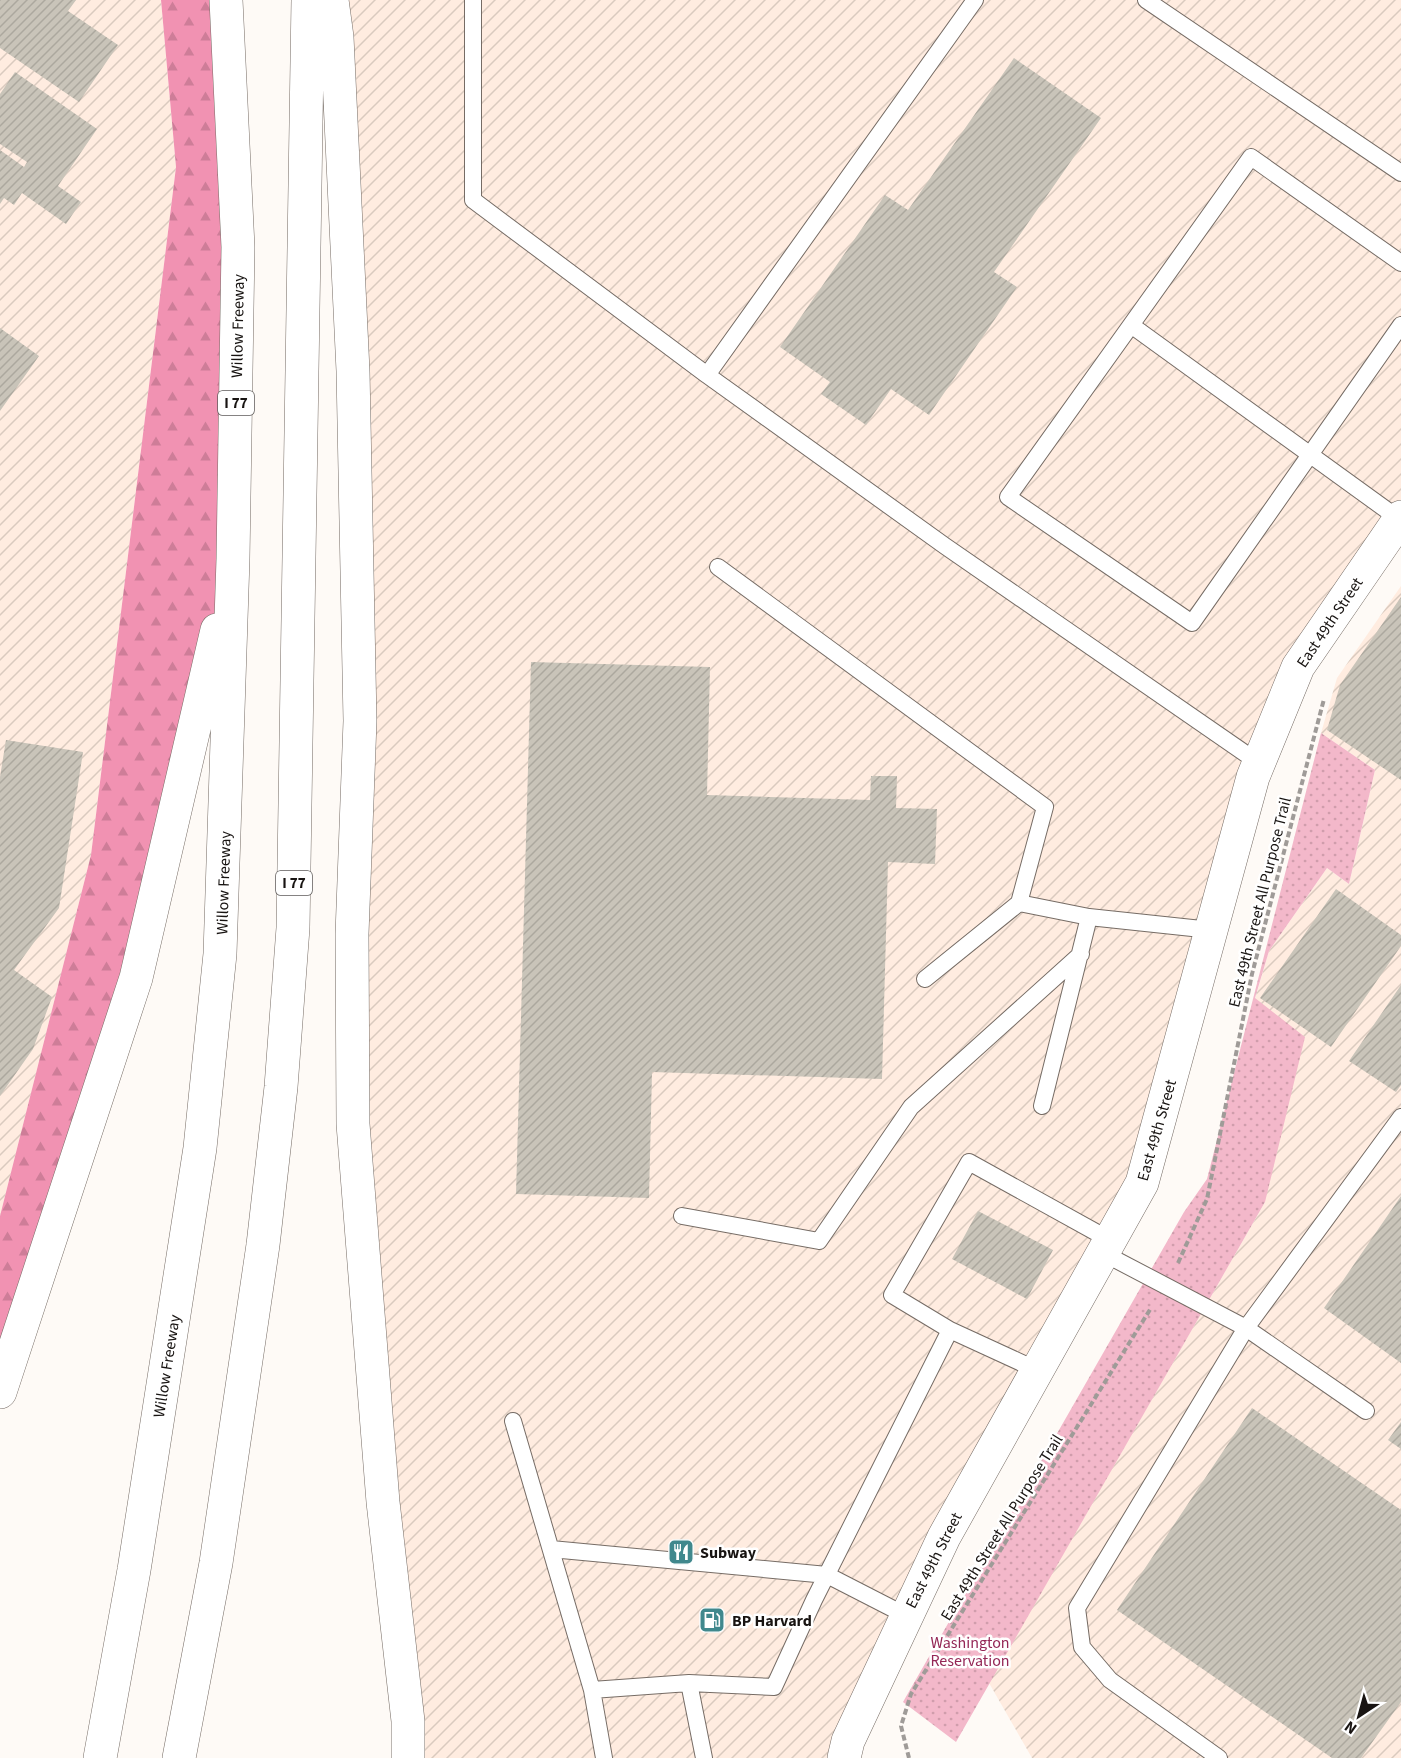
<svg xmlns="http://www.w3.org/2000/svg" width="1401" height="1758" font-family="'Source Sans 3',sans-serif">
  <style>
    .industrial { fill: url(#industrial-furrows) }
    .grass { fill: url(#grass-dots) }
    .forest { fill: url(#forest-firs) }
    .building { fill: url(#building-hatch) }
    .lines { fill: none; stroke-linecap: round; stroke-linejoin: round }
    .lane-casing { stroke: #766c65; stroke-width: 18 }
    .secondary-casing { stroke: #766c65; stroke-width: 34 }
    .highway-casing { stroke: #766c65; stroke-width: 34 }
    .path { stroke: #9f9b98; stroke-width: 4; stroke-dasharray: 6 3; stroke-linecap: butt }
    .lane { stroke: #fff; stroke-width: 16 }
    .secondary { stroke: #fff; stroke-width: 33 }
    .highway { stroke: #fff; stroke-width: 33 }
    .labels { text-anchor: middle; stroke-width: 5; stroke-linejoin: round; paint-order: stroke }
    .shield { fill: #fff; stroke: #5d5a59; stroke-width: 1.5 }
    .shield-label { font-size: 15px; font-weight: bold; fill: #181412 }
    .street-label { font-size: 16px; fill: #181412; stroke: #fff }
    .poi-label { font-size: 16px; font-weight: bold; fill: #181412; stroke: #fff; text-anchor: start }
    .park-label { font-size: 16px; fill: #942756; stroke: #fff }
  </style>
  <defs>
    <pattern id="industrial-furrows" width="10" height="10" patternUnits="userSpaceOnUse" patternTransform="scale(1.5)"><rect width="10" height="10" fill="#ffece0"/><path d="M-1 1l2-2M0 10L10 0M9 11l2-2" fill="none" stroke="#dacabf"/></pattern>
    <pattern id="grass-dots" width="8" height="8" patternUnits="userSpaceOnUse" patternTransform="scale(1.5)"><rect width="8" height="8" fill="#f3b8ca"/><path d="M2 2h.1M6 6h.1" fill="none" stroke="#d09dac" stroke-width="1.8" stroke-linecap="round"/></pattern>
    <pattern id="forest-firs" width="22" height="20" patternUnits="userSpaceOnUse" patternTransform="scale(1.5)"><rect width="22" height="20" fill="#f192b2"/><path d="M5 1l3.5 6h-7zM16 11l3.5 6h-7z" fill="#ce7d98"/></pattern>
    <pattern id="building-hatch" width="6" height="6" patternUnits="userSpaceOnUse" patternTransform="scale(1.5)"><rect width="6" height="6" fill="#c9c4b9"/><path d="M-1 1l2-2M0 6l6-6M5 7l2-2" fill="none" stroke="#aca89e"/></pattern>
  </defs>
  <rect width="100%" height="100%" fill="#fefaf6"/>
  <path class="industrial" d="M0,0h161l15,167 -85,688 -91,361z
    M332,0h1069v517l-103,150 -156,516 -298,575h-436l-55,-634z
    M1401,586v1172h-369l-43,-75 276,-481 -10,-203 14,-48 58,-83 22,16 26,-114 -54,-37 16,-55z"/>
  <path class="grass" d="M1321,733l54,37 -26,114 -22,-16 -58,83 -14,47 50,39 -40,165 -309,540 -53,-40 281,-490 23,-33z"/>
  <path class="forest" d="M161,0h65l7,559 -97,419 -136,375v-137l91,-361 85,-688z"/>
  <path class="building" d="M0,0h76l-8,11 50,34 -39,57 -79,-54z
    M1014,58l87,60 -107,154 23,15 -88,128 -38,-26 -25,36 -45,-31 9,-12 -50,-35 105,-152 23,15z
    M15,72l82,57 -39,57 23,16 -15,22 -44,-31 -8,12 -10,-7 -4,6v-54l24,17 3,-5 -27,-18v-50z
    M0,328l39,28 -39,55z
    M1401,597v183l-74,-50 13,-45z
    M531,662l179,5 -3,128 163,5 1,-24h26l-1,32 41,1 -2,55 -47,-2 -6,217 -230,-7 -3,126 -133,-4z
    M6,740l77,12 -24,156 -45,62 38,27 -19,52 -33,47v-319z
    M1336,889l65,46v11l-70,101 -71,-49z
    M1401,985v100l-5,7 -47,-31z
    M1401,1196v167l-77,-55z
    M978,1211l75,39 -26,49 -75,-40z
    M1252,1408l149,102v192l-40,56h-29l-215,-148z
    M1401,1422v27l-13,-9z"/>
  <g class="lines">
    <g class="lane-casing">
      <path id="lane" d="M473,0v200l234,175
        M975,0l-268,375 238,171 314,217
        M1146,0l255,173
        M1131,325l120,-168 150,106
        M1399,519l-268,-194 -123,172 184,126 209,-298
        M718,567l327,240 -26,96 70,14
        M925,979l94,-76
        M1042,1106l47,-189 122,13
        M682,1216l137,25 92,-134 170,-153
        M1103,1253l143,75 120,83
        M950,1330l-58,-35 77,-133 141,78
        M513,1421l79,269
        M551,1549l276,26 78,40
        M604,1758l-12,-68 97,-7
        M704,1758l-15,-75 85,4 40,-87 136,-270 87,40
        M1219,1758l-109,-78 -28,-33 -5,-39 169,-280 155,-211"/>
    </g>
    <g class="secondary-casing">
      <path id="secondary" d="M844,1758l4,-17 96,-204 198,-354 111,-406 45,-110 103,-150"/>
    </g>
    <g class="highway-casing">
      <path id="highway" d="M332,0l5,37 16,334 7,350 -8,213 1,190 30,378 25,219v37
        M0,1392l136,-414 81,-348
        M100,1758l34,-188 66,-422 20,-194 13,-395 5,-312 -12,-247
        M179,1758l37,-195 47,-318 18,-158 12,-159 15,-928"/>
    </g>
    <path class="path" d="M1178,1263l29,-64 45,-225 72,-275
      M909,1758l-8,-32 10,-32 240,-386"/>
    <use href="#lane" class="lane"/>
    <use href="#secondary" class="secondary"/>
    <use href="#highway" class="highway"/>
  </g>
  <defs>
    <g id="restaurant-square" transform="scale(1.35)"><rect x="-9" y="-9" width="18" height="18" rx="4" fill="#40888d" stroke="#fff"/><path d="M-5-6h1v4h1v-4h1v4h1v-4h1v5L-1.5 .5V6h-2V.5L-5-1ZM5-6V6H3V1.5H1.5Q1.5-4 5-6Z" fill="#fff"/></g>
    <g id="fuel-square" transform="scale(1.35)"><rect x="-9" y="-9" width="18" height="18" rx="4" fill="#40888d" stroke="#fff"/><path d="M-5.5-6h7V0h2V4h1.3V-2.5L3-4.5l.8-.8L6-3V5H2.5V1h-1V6h-7ZM-4.2-4.7v3.2H.2V-4.7Z" fill="#fff"/></g>
  </defs>
  <g fill-rule="evenodd">
    <use href="#restaurant-square" x="681" y="1552"/>
    <use href="#fuel-square" x="712" y="1620"/>
  </g>
  <g class="labels">
    <g class="shield">
      <rect x="218" y="391" width="36" height="24" rx="4.5"/>
      <rect x="276" y="871" width="36" height="24" rx="4.5"/>
    </g>
    <g class="shield-label">
      <text x="236" y="408">I 77</text>
      <text x="294" y="888">I 77</text>
    </g>
    <g class="street-label">
      <text transform="translate(237 326) rotate(-89)" y="6">Willow Freeway</text>
      <text transform="translate(1329 622) rotate(-56)" y="6">East 49th Street</text>
      <text transform="translate(223 883) rotate(-88)" y="6">Willow Freeway</text>
      <text transform="translate(1259 902) rotate(-76)" y="6">East 49th Street All Purpose Trail</text>
      <text transform="translate(1156 1130) rotate(-74)" y="6">East 49th Street</text>
      <text transform="translate(166 1366) rotate(-81)" y="6">Willow Freeway</text>
      <text transform="translate(1001 1527) rotate(-58)" y="6">East 49th Street All Purpose Trail</text>
      <text transform="translate(933 1560) rotate(-63)" y="6">East 49th Street</text>
    </g>
    <g class="poi-label">
      <text x="700" y="1558">Subway</text>
      <text x="732" y="1626">BP Harvard</text>
    </g>
    <g class="park-label">
      <text x="970" y="1648">Washington<tspan x="970" dy="18">Reservation</tspan></text>
    </g>
  </g>
  <g transform="translate(1359 1716) rotate(216)" stroke="#ffffff" stroke-width="4.5" paint-order="stroke">
  <path d="M0-4.5L10 22L0 15L-10 22Z" fill="#181412"/>
  <text y="-9" font-size="16" font-weight="bold" text-anchor="middle" fill="#181412">N</text>
  </g>
</svg>
